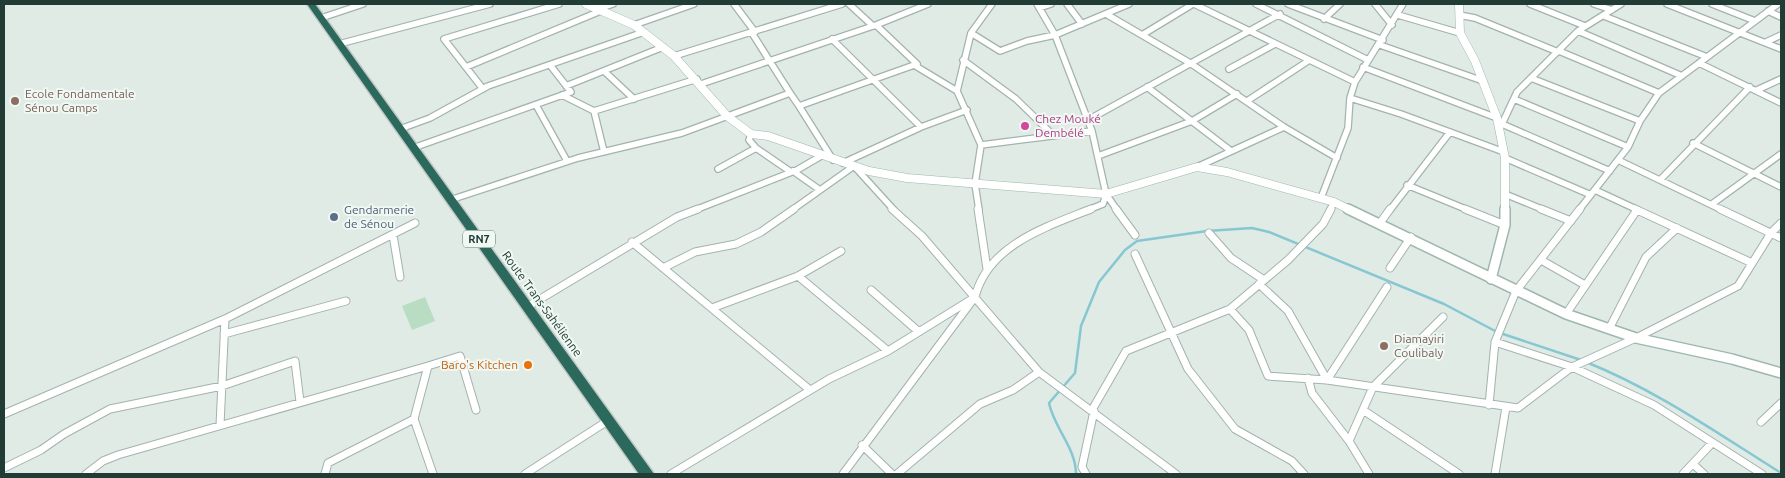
<svg xmlns="http://www.w3.org/2000/svg" width="1785" height="478" font-family="Ubuntu,sans-serif">
  <style>
    .green { fill: #b8ddc2 }
    .lines { fill: none; stroke-linecap: round; stroke-linejoin: round }
    .stream { stroke: #86c7d2; stroke-width: 2.5 }
    .street-far1-casing { stroke: #a3b3ad; stroke-width: 8 }
    .street-casing { stroke: #a3b3ad; stroke-width: 9 }
    .secondary-far1-casing { stroke: #9eb7ae; stroke-width: 9 }
    .secondary-casing { stroke: #9eb7ae; stroke-width: 12 }
    .highway-casing { stroke: #c1c8c6; stroke-width: 3 }
    .street-far1 { stroke: #fff; stroke-width: 5.5 }
    .street { stroke: #fff; stroke-width: 7 }
    .secondary-far1 { stroke: #fff; stroke-width: 8 }
    .secondary { stroke: #fff; stroke-width: 9 }
    .highway { fill: #2b695c; fill-rule: evenodd }
    .education-dot { fill: #8d6e63; stroke: #f0f8f4; stroke-width: 2 }
    .hotel-dot { fill: #d1479c; stroke: #f0f8f4; stroke-width: 2 }
    .service-dot { fill: #5c6f8a; stroke: #f0f8f4; stroke-width: 2 }
    .food-dot { fill: #e8710a; stroke: #f0f8f4; stroke-width: 2 }
    .labels { text-anchor: middle; stroke-width: 4; stroke-linejoin: round; paint-order: stroke }
    .shield { fill: #f0f8f4; stroke: #5e746e; stroke-width: 1 }
    .shield-label { font-size: 11px; font-weight: bold; fill: #203c34 }
    .education-label { font-size: 12px; fill: #785e54; stroke: #f0f8f4; text-anchor: start }
    .hotel-label { font-size: 12px; fill: #b23c85; stroke: #f0f8f4; text-anchor: start }
    .service-label { font-size: 12px; fill: #4e5e75; stroke: #f0f8f4; text-anchor: start }
    .street-label { font-size: 12px; fill: #203c34; stroke: #f0f8f4 }
    .food-label { font-size: 12px; fill: #c56008; stroke: #f0f8f4; text-anchor: end }
  </style>
  <rect width="100%" height="100%" fill="#e0ebe6"/>
  <path class="green" d="M425,297l10,24 -23,9 -10,-24z"/>
  <g class="lines">
    <path class="stream" d="M1586,362c70,28 131,71 195,111
      M1076,474c0,-26 -22,-46 -27,-71l26,-30 6,-47 18,-44 26,-32 12,-9 70,-10 45,-3 17,4 175,72 53,28 84,28"/>
    <g class="street-far1-casing">
      <path id="street-far1" d="M597,4l4,4 12,-4
        M734,4l21,28
        M849,4l24,22
        M1037,4l18,31 37,96
        M1067,4l15,20
        M1194,4l161,78
        M1256,4l112,56
        M1288,4l95,36
        M1375,4l17,21
        M1530,4l55,22
        M1594,4l18,6
        M1667,4l114,45
        M1712,4l43,17
        M1039,8l12,-4
        M1768,11l13,6
        M1106,14l84,49 94,64 53,31
        M1398,15l62,18
        M1459,15l16,3 83,34
        M1604,16l103,41
        M321,18l42,-14
        M1324,19l16,-15
        M634,25l60,-21
        M876,25l52,-21
        M1578,31l104,45
        M971,33l29,18 27,-10 28,-6 74,-31
        M1142,35l51,-31
        M832,39l89,88
        M1766,42l15,-7
        M339,44l151,-40
        M1380,45l103,36
        M1559,51l100,42
        M674,56l168,-52
        M963,60l53,39 37,36
        M1699,63l82,40
        M914,65l43,26
        M466,67l137,-57
        M1363,67l134,51
        M1229,69l46,-25
        M604,71l30,28
        M1531,78l109,43
        M701,84l175,-59 41,39 -118,42 -9,-13
        M566,86l97,-39
        M1147,87l84,64
        M483,89l-39,-50 115,-35
        M1757,90l24,-11
        M562,95l32,16 10,41
        M1350,98l51,16 103,38
        M1514,99l114,48
        M1247,101l61,-40
        M536,105l31,56
        M799,106l34,54
        M594,111l103,-32
        M1088,120l192,-106
        M1499,124h3l15,-32 61,-61 43,-27
        M1502,124l108,47
        M400,129l30,-11 58,-32 156,-54
        M751,134l-2,6 7,8 35,24
        M1693,143l88,44
        M981,145l111,-14 14,63 11,16
        M413,148l158,-56 -21,-27
        M1098,156l94,-35 45,-27
        M1505,158l86,37
        M1618,160l104,50
        M843,163l78,-36 46,-17
        M1197,167l87,-40
        M718,169l38,-21
        M793,171l27,19
        M1661,179l89,-92
        M1407,185l61,25
        M1595,190l43,20
        M1505,194l39,16
        M1321,198l27,-70 2,-30 5,-16 48,-78
        M450,200l128,-42 104,-25 108,-40 -38,-60
        M1712,204l69,-50
        M695,210l102,-40 24,-14
        M792,210l62,-44 40,44
        M979,210l-4,-26 6,-39 -24,-54 14,-58 21,-29
        M1088,210l15,-6 3,-10
        M1330,210l4,-8
        M1390,210l60,-78
        M1579,210l49,-63 12,-26 19,-28 119,-89"/>
    </g>
    <g class="street-casing">
      <path id="street" d="M892,209l30,27 117,136 137,102
        M978,209l9,60
        M1116,209l19,26
        M1465,209l40,16
        M1541,209l30,12
        M1635,209l117,54
        M1720,209l61,29
        M1380,223l10,-14
        M1209,233l22,25 33,22
        M393,235l7,42
        M632,242l178,148
        M1135,254l53,115 47,60 57,32 12,13
        M1541,260l44,25
        M663,268l32,-16 41,-8 25,-12 33,-23
        M1390,268l21,-31
        M798,276l90,75
        M1259,284l29,27 39,69 60,-93
        M871,290l48,42
        M527,307l150,-90 21,-8
        M712,308l86,-32 43,-25
        M1230,309l19,21 19,46 59,4 191,28 54,-41 64,-29 102,-52 33,-53 10,-10
        M1566,314l71,-104
        M1609,329l37,-72 31,-29
        M224,334l122,-33
        M1495,342l77,25 82,38 108,69
        M1308,378l4,15 37,48 20,33
        M1489,405l6,-63 21,-51 64,-82
        M1092,410l34,-59 104,-42 58,-49 35,-36 8,-15
        M1363,410l96,64
        M4,414l221,-95 190,-96
        M414,419l19,55
        M1761,422l20,-19
        M220,425l5,-106
        M1349,441l24,-54 70,-70
        M862,445l30,29
        M1693,464l11,10
        M4,468l37,-18 23,-16 46,-25 112,-23 73,-25 5,41
        M86,474l17,-13 15,-6 310,-89
        M325,474l3,-11 86,-44 14,-53 32,-10 16,54
        M525,474l84,-54
        M671,474l158,-95 59,-28 84,-52
        M843,474l132,-177c13,-52 71,-70 116,-88
        M897,474l83,-70 33,-14 26,-18
        M1086,474l-4,-7 12,-56
        M1495,474l11,-67
        M1683,474l29,-31"/>
    </g>
    <g class="secondary-far1-casing">
      <path id="secondary-far1" d="M586,4l48,21 40,31 53,60 24,18 17,2 101,35 38,7 199,16 91,-27 30,5 107,30 16,8
        M1459,4l1,29 15,28 22,57 8,40v52"/>
    </g>
    <g class="secondary-casing">
      <path id="secondary" d="M1348,209l218,105 70,24 96,21 49,14
        M1491,279l14,-54v-16"/>
    </g>
    <g class="highway-casing">
      <path id="highway" d="M307,4h8l339,470h-15z"/>
    </g>
    <use href="#street-far1" class="street-far1"/>
    <use href="#street" class="street"/>
    <use href="#secondary-far1" class="secondary-far1"/>
    <use href="#secondary" class="secondary"/>
    <use href="#highway" class="highway"/>
  </g>
  <g class="education-dot">
    <circle cx="15" cy="101" r="5"/>
    <circle cx="1384" cy="346" r="5"/>
  </g>
  <circle class="hotel-dot" cx="1025" cy="126" r="5"/>
  <circle class="service-dot" cx="334" cy="217" r="5"/>
  <circle class="food-dot" cx="528" cy="365" r="5"/>
  <g class="labels">
    <rect class="shield" x="463" y="230.5" width="32" height="17" rx="4"/>
    <g class="shield-label">
      <text x="479" y="243">RN7</text>
    </g>
    <g class="education-label">
      <text x="25" y="98">Ecole Fondamentale<tspan x="25" dy="14">Sénou Camps</tspan></text>
      <text x="1394" y="343">Diamayiri<tspan x="1394" dy="14">Coulibaly</tspan></text>
    </g>
    <g class="hotel-label">
      <text x="1035" y="123">Chez Mouké<tspan x="1035" dy="14">Dembélé</tspan></text>
    </g>
    <g class="service-label">
      <text x="344" y="214">Gendarmerie<tspan x="344" dy="14">de Sénou</tspan></text>
    </g>
    <g class="street-label">
      <text transform="translate(542 304) rotate(54)" y="4">Route Trans-Sahélienne</text>
    </g>
    <g class="food-label">
      <text x="518" y="369">Baro's Kitchen</text>
    </g>
  </g>
  <rect width="1785" height="478" fill="none" stroke="#203c34" stroke-width="10"/>
</svg>
